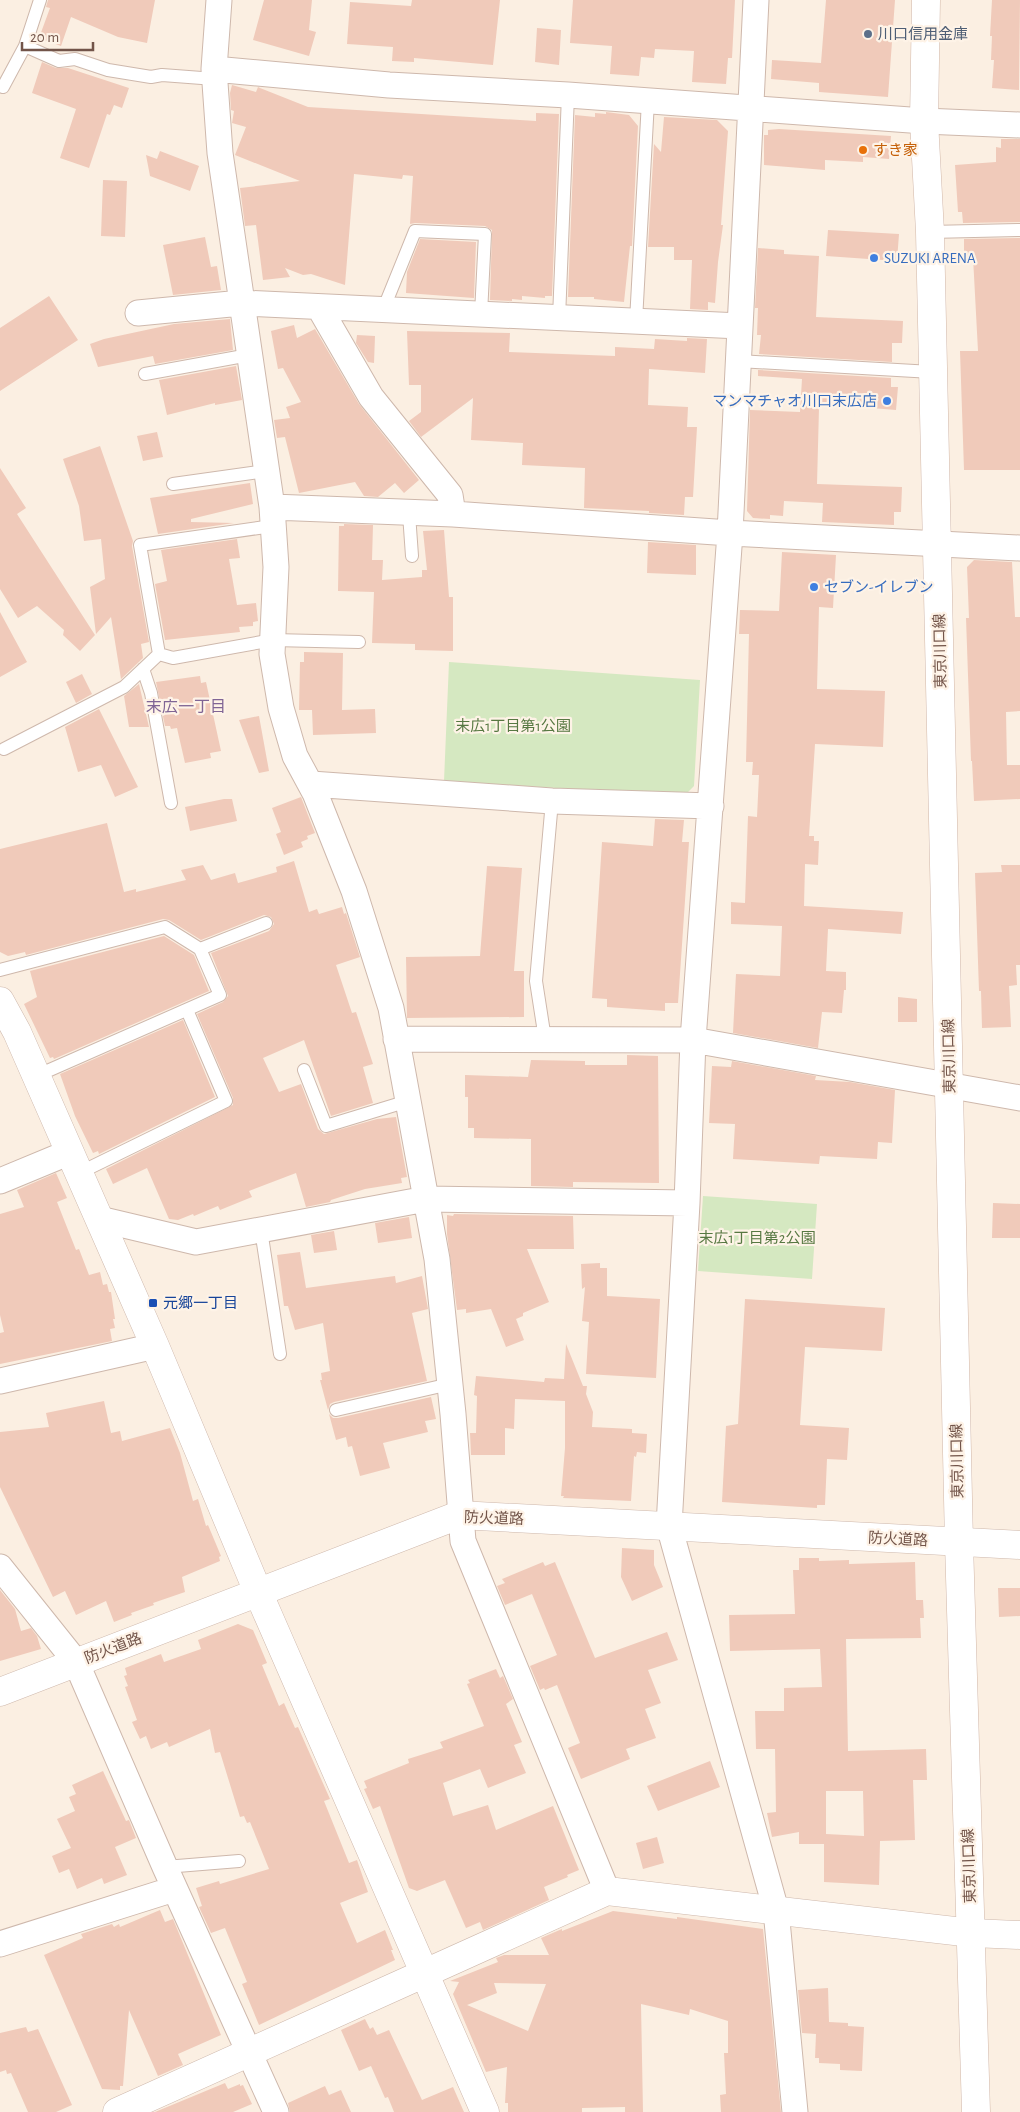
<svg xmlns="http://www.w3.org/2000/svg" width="1020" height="2112" font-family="'Alegreya Sans','Noto Sans JP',sans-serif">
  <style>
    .green { fill: #d5e8c1 }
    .building { fill: #f0caba; fill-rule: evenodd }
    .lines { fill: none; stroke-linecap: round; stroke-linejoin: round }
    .service-casing { stroke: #ceb8ac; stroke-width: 14 }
    .minor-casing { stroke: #ceb8ac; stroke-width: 27 }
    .tertiary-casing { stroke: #ceb8ac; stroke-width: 29 }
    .secondary-casing { stroke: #d1b7a9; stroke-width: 29 }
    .service { stroke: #fff; stroke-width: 12 }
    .minor { stroke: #fff; stroke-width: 25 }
    .tertiary { stroke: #fff; stroke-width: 28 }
    .secondary { stroke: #fff; stroke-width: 28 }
    .service-dot { fill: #5c6f8a; stroke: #fef3e7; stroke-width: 2 }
    .food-dot { fill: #e8710a; stroke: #fef3e7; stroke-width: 2 }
    .shop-dot { fill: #3f7fe0; stroke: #fef3e7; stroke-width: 2 }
    .transit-dot { fill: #1a4fb4; stroke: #fef3e7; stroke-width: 2 }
    .labels { text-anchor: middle; stroke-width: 4.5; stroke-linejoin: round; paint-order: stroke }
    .service-label { font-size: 15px; fill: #4e5e75; stroke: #fef3e7; text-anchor: start }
    .food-label { font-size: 15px; fill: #c56008; stroke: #fef3e7; text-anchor: start }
    .shop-label { font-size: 15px; fill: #366cbe; stroke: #fef3e7; text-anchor: start }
    .street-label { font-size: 15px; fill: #725449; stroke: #fef3e7 }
    .park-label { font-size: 15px; fill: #577842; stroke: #fef3e7 }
    .transit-label { font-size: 15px; fill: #164399; stroke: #fef3e7; text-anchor: start }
    .neighbourhood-label { font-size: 16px; fill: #806595; stroke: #fef3e7 }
  </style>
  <rect width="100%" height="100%" fill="#fbefe2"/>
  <path class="green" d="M449,662l251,18 -6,106 -10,10 -240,-15z
    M703,1196l114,8 -5,75 -114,-8z"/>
  <path class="building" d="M48,0h107l-8,43 -29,-6 -47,-20 -10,29 -22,-8 11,-30 -4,-1z
    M264,0h48l-3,30 7,2 -7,24 -56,-16z
    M412,0h88l-7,65 -79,-7v4l-22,-1 1,-14 -46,-3 3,-42 61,4z
    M573,0h162l-3,58h-4l-2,26 -34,-2 2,-31 -39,-2 -1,9 -13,-1 -2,19 -29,-2 2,-28 -42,-3z
    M826,0h69l-7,97 -69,-5v-9l-48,-4 1,-19 49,3z
    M992,0h28l-1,90 -27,-2 2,-28h-3l1,-24h-2z
    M537,28l24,2 -2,35 -24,-3z
    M42,62l14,6h12l61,20 -7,20 -8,-3 -4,10 -3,-1 -18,54 -29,-10 16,-49 -44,-16z
    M232,85l24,7 2,-5 2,1 48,19 228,14v-8l23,1 -7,182h-7v2l-23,-2v4l-10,-1v2l-22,-1 2,-70 -7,-4 -70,-3 -5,1 3,-48 -10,-1 -1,4 -48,-5 -9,111 -34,-11 -8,1 -18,-7 5,9 -27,3 -7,-55 -11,1 -5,-38 60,-7 -65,-26 11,-28 -14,-4 2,-12 -3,-1 -1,-17z
    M606,112l23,3 9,11 -6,120h-2l-6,56 -30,-3v-2h-26l7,-182 20,2v-4l11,1z
    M664,117l53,3 11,11 -7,94h2l-5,37 -3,41 -7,-1v8l-18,-1 2,-49h-18v-13h-26l6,-103 7,8z
    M779,129l112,7 -2,23 -26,-2v5l-38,-2v10l-61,-5v-30h4v-5z
    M1001,139h19v83l-57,1 -1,-11h-4l-3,-47 41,-3v-15l5,1z
    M160,151l39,15 -9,25 -40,-15 -4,-21 11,4z
    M103,180l24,1 -2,56 -24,-1z
    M828,230l71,4 -2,27 -71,-5z
    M205,237l6,30 6,-1 4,24 -48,5 -10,-50z
    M1020,238v232h-56l-4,-119h18l-5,-94h-9v-18z
    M420,239l56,3 -2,56 -68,-5 1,-21z
    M758,248l26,2v4l35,2 -3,61 87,4 -1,22h-10v19l-133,-8 2,-19h-4l1,-27h-3z
    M49,296l29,44 -78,51v-63z
    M230,319l3,31 -78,14 -2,-8 -55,11 -8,-23 14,-5 70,-15z
    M294,325l3,13 18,-9 44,75 60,76 -15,13 -9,-10 -17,14 -14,-1 -9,-14 -56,11 -14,-56 -8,1 -3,-18 16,-2 -4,-11 15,-5 -18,-34 -5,1 -7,-38z
    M407,331l103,2 -1,19 106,4v-9l39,2 1,-10 32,2v-3l20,1 -2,34 -56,-4 -1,36 40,2 -1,20h10l-4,70h-8l-1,18 -35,-2v-2l-65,-3 1,-40 -63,-3 1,-22 -52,-3 2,-42 -52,39 -12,-16 12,-9v-27h-12z
    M357,335l18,1 -1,27 -6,-1 -12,-19z
    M236,366l6,34 -27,5v-2l-48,12 -8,-35z
    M758,370l133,8v9h7l-2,23 -74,-6v4h-3l-2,76 85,3 -1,25h-7v13l-72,-3 1,-19 -39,-2 -1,15 -13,-1v4l-17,-1 -6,-7 3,-101 50,2 2,-33 -44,-3z
    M157,432l6,25 -20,4 -6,-25z
    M100,446l33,95 -1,5 17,96 -8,2 2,14 -22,21 -10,-62 -15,17 -6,-47 15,-8 -4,-40 -17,2 -5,-35 -16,-47z
    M0,468l26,40 -9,6 78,121 -15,16 -17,-16 1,-5 -27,-24 -19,12 -18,-29z
    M250,483l3,21 -62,15v3l43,1 -76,11 -8,-36z
    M344,524l29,1 -1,35h11l-1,20 40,-3v-7h5l-4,-39 21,-1 5,67h4v54l-38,-1v-6l-43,-1 2,-51 -36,-1 1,-65h5z
    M237,539l3,19 -11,1 8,46 19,-2 2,18 -5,1v4l-14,1 1,5 -75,8 -10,-56 12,-3 -6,-31z
    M648,542l48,3v30l-49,-2z
    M782,552l54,3 -3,53 -14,-1 -2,82 68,2 -2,56 -68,-3 -6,92h5v5h5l-1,24 -13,-1 -1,42 99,6 -2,22 -73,-5 -2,42 20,1v18h-2l-2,23 -20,-1 -4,36 -85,-15 3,-59 44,2 2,-50 -51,-2v-22l14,1 3,-87 9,1 2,-42h-7l1,-13h-7l3,-128h-10l1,-24 39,1z
    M974,560l38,2 3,55h5v94l-14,1 1,53h13v34l-46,2 -2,-40h-1l-5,-143h3l-2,-51z
    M0,612l27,50 -27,15z
    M304,652l39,1 -1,57 33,-1 1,24 -63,2 -1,-25h-13l1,-48h4z
    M82,674l10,20 -16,9 -10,-21z
    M200,676l1,7 5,-1 15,69 -11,2 1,5 -26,5 -8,-35 -6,1 -1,-3h-5l-9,-44z
    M139,684l10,43h-20l-5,-31z
    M99,709l39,78 -23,10 -14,-32 -23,7 -13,-45z
    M259,716l10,55 -10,2 -20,-53z
    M301,797l14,36 -8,3 1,3 -7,3 2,5 -19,8 -8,-21 5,-2 -9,-24z
    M224,799h8l5,22 -47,10 -5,-24z
    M655,819l29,1 -2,22h7l-11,161h-13v8l-58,-4v-8l-15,-1 10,-156 51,4z
    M107,823l17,69 12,-3v3l50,-12 -5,-10 22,-5 8,15 24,-7 3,10 39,-11 -1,-5 18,-6 15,51 8,-3 2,5 23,-7 2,7 2,-1 14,44 -24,8 16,48 4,-1 17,52 -10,3 10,36 -42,13 -27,-76 -41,18 16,34 22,-8 17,45 6,5 53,-15 19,-2 11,60 -6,1 1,5 -37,6 -34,11 -1,2 -24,5 -10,-34 -47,18 3,6 -32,13 -2,-4 -24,10 -1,-2 -15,6 -9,-1 -22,-51 -34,16 -7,-15 127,-64v-7l-36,-84 26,-12 5,-6 -17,-43 58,-22 5,-7 -3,-7 -7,-2 -63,25 -32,-20 -6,-1 -137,36 -1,-3 -17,4 -8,-4v-103z
    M1001,865h19v100h-4l1,20 -8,1 2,41 -29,1 -1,-37h-2l-4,-118 27,-1z
    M487,866l35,2 -8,103h10v46l-117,1 -1,-61 74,-1z
    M164,936l30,19 15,36 -155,68 -1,-2 -3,1 -26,-54 13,-7 -7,-26z
    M898,997l19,2v23h-19z
    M183,1020l32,77 -116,57 -1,-3 -5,2 -18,-37 -15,-42z
    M627,1055l31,1 1,127 -86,-1v5l-42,-1v-47l-57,-1v-10h-6v-31h-3v-22l63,2 3,-17 54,1v4h42z
    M732,1061l84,15 -1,4 35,2 45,8 -3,53 -14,-1 -1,17 -57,-3 -1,8 -86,-5 2,-35 -26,-1 3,-57 19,1z
    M56,1173l11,25 -10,4 19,48 3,-1 10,26 11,-3 3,13 4,-1 2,8h2l4,27h-2l2,9 -5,1 2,12 -112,23v-31l4,-1 -4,-17v-101l24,-7 -7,-17z
    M993,1203l27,1v34h-28z
    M454,1214l119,2 1,33h-47l22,53 -26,11v3l-7,3 8,21 -18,7 -15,-38 -25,4v-4l-9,1 -10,-76v-19l6,1z
    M409,1217l3,21 -34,5 -3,-20z
    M334,1231l3,19 -23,3 -3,-18z
    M300,1252l6,36 89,-12 1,7 26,-7 6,33 -16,4 15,68 -93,21 -4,2 -2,6 -8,-30h2l-1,-7 9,-2 -7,-48 -28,7 -7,-24h-4l-7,-51z
    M600,1263v5h7v28l53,3 -4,79 -70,-4 3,-52 -7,-1 3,-34 -3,2 -1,-25z
    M745,1299l140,9 -3,43 -77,-4 -5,78 49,3 -2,32 -20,-1 -2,46h-8v3l-95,-6 4,-76 12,-2z
    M566,1344l17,42h4l-1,8 7,18 -1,15 40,2v4l15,1 -1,19 -9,-1 -1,5 -2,-1 -3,45 -68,-3 1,-2h-3l4,-48v-47l-50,-2 -1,30 -9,-1v27h-34l-1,-22h6l1,-37 -3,-1 2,-19 68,6 1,-4 19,1z
    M431,1397l5,22 -11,2 3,11 -45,11 7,25 -30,8 -8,-30 -4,1 -2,-10 -10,3 -7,-26 4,4h5z
    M104,1401l7,32 9,-2 2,10 48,-13 10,25 13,48 5,-2 8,27 2,-1 13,31 -2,1 1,4 -38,16 3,15 -32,11 1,2 -23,8 1,2 -18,7 -8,-21 -30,14 -11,-24 -12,6 -53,-110v-55l49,-5 -3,-14z
    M622,1548l32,2v15l9,22 -31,14 -11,-24z
    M799,1558h20v3l30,-1v4l66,-2 1,38h7l1,18h-4l1,20 -75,1 2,112 78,-2 1,31h-14l2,60 -35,1 -1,44 -55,-3v-38h-25v-12l-27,5 -5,-24 9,-1 -1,-63h-19l-1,-38h29v-23l38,-1 -2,-38 -90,2 -1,-36 66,-1 -2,-44h6zM826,1791h37l1,45 -38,-2z
    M543,1562l2,4 10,-4 40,96 72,-26 11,28 -30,10 13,33 -16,6 11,29 -30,11 4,10 -49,20 -13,-31 12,-5 -23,-58 -12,5 -1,-2 -4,2 -10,-24 27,-11 -25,-61 -27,11 -8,-19 8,-3 -3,-4z
    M998,1588h22v28l-21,1z
    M0,1590l15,19 6,22 10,-3 6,8 4,13 -41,12z
    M238,1624l15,6 14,33 -5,2 17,41 5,-3 11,25 3,-1 32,72 -6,2 25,62 8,-3 11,32 -28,11 17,40 28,-13 8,20h-2l4,10 -136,65 -17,-41 5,-2 -22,-54 -14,5 -12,-26 3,-1 -6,-18 23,-7 1,3 49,-15 -19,-47 -3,1 -3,-7 -4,1 -20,-65 -5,1 -5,-24 -41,18 -2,-5 -16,7 -5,-13 -6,3 -8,-17 5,-2 -12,-33 3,-1 -4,-10 3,-1 -2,-7 36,-14 3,8 37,-13 -3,-9z
    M496,1669l4,9 3,-2 10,23 -7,5 16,38 -8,3 12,28 -38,15 -8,-19 -37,14 10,33 35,-11 8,25 57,-24 26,64 -12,5 1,2 -24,10 5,13 -66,30 -3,-8 -14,6 -21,-48 -28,11 -8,-3 -29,-82 -7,3 -9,-20 3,-1 -3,-7 45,-18 -1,-4 35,-11 -3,-6 44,-16 -17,-42 3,-1 -2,-3z
    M710,1761l10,26 -62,24 -11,-25z
    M103,1771l23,50 3,-1 7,18 -21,9 12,28 -23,9 -2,-6 -25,11 -8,-20 -10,4 -7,-17 19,-8 -14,-29 18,-8 -6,-14 7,-3 -4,-9z
    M657,1837l7,26 -21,6 -7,-26z
    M160,1910l5,12 8,-3 48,116 -43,19 5,11 -25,11 -29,-66 -6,76h-3v4l-18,-1 -58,-134 39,-17 -2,-4 31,-10 2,3 5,-3 1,3z
    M613,1911l64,8v-2l86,12 18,183h-60l-1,-17 6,-1 -2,-41h4v-32l-38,-12 -1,6 -48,-11 2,108h-18v-5l-43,1v4h-74v-9h-3l2,-36 -21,5 -33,-78 6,-12 -9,-1 48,-19 -2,-4 8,-3h45l-8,-17 21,-9v2zM494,1983l52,1 -18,47 -61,-26 30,-12z
    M828,1988l1,34 19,1v3l16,1 -2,44 -22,-1v-6l-21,-1v-5h-4l1,-24 -14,-1 -4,-43z
    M365,2019l5,10 3,-2 4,8 12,-5 33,70 31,-13 11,25h-70l-6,-15 -3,1 -14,-32 -12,5 -18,-41z
    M26,2027l2,5 10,-3 34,76 -16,7h-28l-17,-39 -4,1 -1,-4 -6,2v-39z
    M225,2083l3,6 12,-5v2l3,-1 9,19 -19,8h-78z
    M325,2086l4,9 12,-5 10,22h-61l-2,-9z"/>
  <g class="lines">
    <g class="service-casing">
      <path id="service" d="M25,46l34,15 16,-2 33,11 43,7 11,-2 53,4
        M0,86l3,1 22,-41 15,-46
        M930,232l90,-2
        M383,310l32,-79 70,3 -4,80
        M559,318l9,-223
        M636,321l12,-220
        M738,361l194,11
        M145,374l104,-19
        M173,484l93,-13
        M409,514l3,42
        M159,654l-19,-109 132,-19
        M159,654l14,4 100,-18 86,2
        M143,669l8,24 20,110
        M4,749l120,-62 35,-33
        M0,970l165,-43 35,22 66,-26
        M545,1039l-9,-58 16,-180
        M304,1070l22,56 82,-25
        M36,1076l184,-81 -20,-46
        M79,1173l147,-72 -39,-91
        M261,1230l19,124
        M336,1410l114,-26
        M165,1867l74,-6"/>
    </g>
    <g class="minor-casing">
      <path id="minor" d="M219,0l-5,69 6,84 52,354 4,60 -4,87 9,54 14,48 20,37 39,98 37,117 46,251 16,155 10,127 144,350
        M756,0l-26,533 -37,507 -6,163 -18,323 107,384 19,202
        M214,69l175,16 179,10 356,26 96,4
        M319,307l52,90 79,98 3,19
        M138,313l103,-10 499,23
        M272,507l181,7 277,19 290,15
        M311,784l241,17 159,5
        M396,1039l297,1 327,58
        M0,1181l70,-29
        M99,1219l97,23 230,-43 261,4
        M0,1381l155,-35
        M0,1567l76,95 89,205 111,245
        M0,1944l174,-55"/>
    </g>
    <g class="tertiary-casing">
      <path id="tertiary" d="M0,1001l17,31 138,314 103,246 227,520
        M0,1692l459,-177 561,30
        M117,2112l490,-221 365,42 48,2"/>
    </g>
    <g class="secondary-casing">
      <path id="secondary" d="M926,0l-2,121 6,111 29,1311 17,569"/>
    </g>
    <use href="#service" class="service"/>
    <use href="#minor" class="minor"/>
    <use href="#tertiary" class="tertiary"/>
    <use href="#secondary" class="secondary"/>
  </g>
  <circle class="service-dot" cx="868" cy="34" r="5"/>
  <circle class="food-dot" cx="863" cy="150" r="5"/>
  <g class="shop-dot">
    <circle cx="874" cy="258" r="5"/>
    <circle cx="887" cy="401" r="5"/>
    <circle cx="814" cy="587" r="5"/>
  </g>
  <rect class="transit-dot" x="148" y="1298" width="10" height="10" rx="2.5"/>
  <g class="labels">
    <g class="service-label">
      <text x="878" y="39">川口信用金庫</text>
    </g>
    <g class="food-label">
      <text x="873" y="155">すき家</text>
    </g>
    <g class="shop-label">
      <text x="884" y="263">SUZUKI ARENA</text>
      <text x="877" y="406" text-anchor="end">マンマチャオ川口末広店</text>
      <text x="824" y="592">セブン-イレブン</text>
    </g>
    <g class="street-label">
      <text transform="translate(940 651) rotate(-91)" y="5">東京川口線</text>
      <text transform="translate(949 1056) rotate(-91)" y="5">東京川口線</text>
      <text transform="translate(957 1461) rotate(-91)" y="5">東京川口線</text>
      <text transform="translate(494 1518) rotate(2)" y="5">防火道路</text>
      <text transform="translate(898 1539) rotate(3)" y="5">防火道路</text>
      <text transform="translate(113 1648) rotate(-21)" y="5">防火道路</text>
      <text transform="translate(969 1866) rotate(-92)" y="5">東京川口線</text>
    </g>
    <g class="park-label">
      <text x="513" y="731">末広1丁目第1公園</text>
      <text x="757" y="1243">末広1丁目第2公園</text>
    </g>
    <g class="transit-label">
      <text x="163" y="1308">元郷一丁目</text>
    </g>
    <g class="neighbourhood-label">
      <text x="186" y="712">末広一丁目</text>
    </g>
  </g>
  <path d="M22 42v8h71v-8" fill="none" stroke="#725449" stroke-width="2.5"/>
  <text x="30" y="42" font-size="15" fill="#725449" stroke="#fef3e7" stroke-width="4" paint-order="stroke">20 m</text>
</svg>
